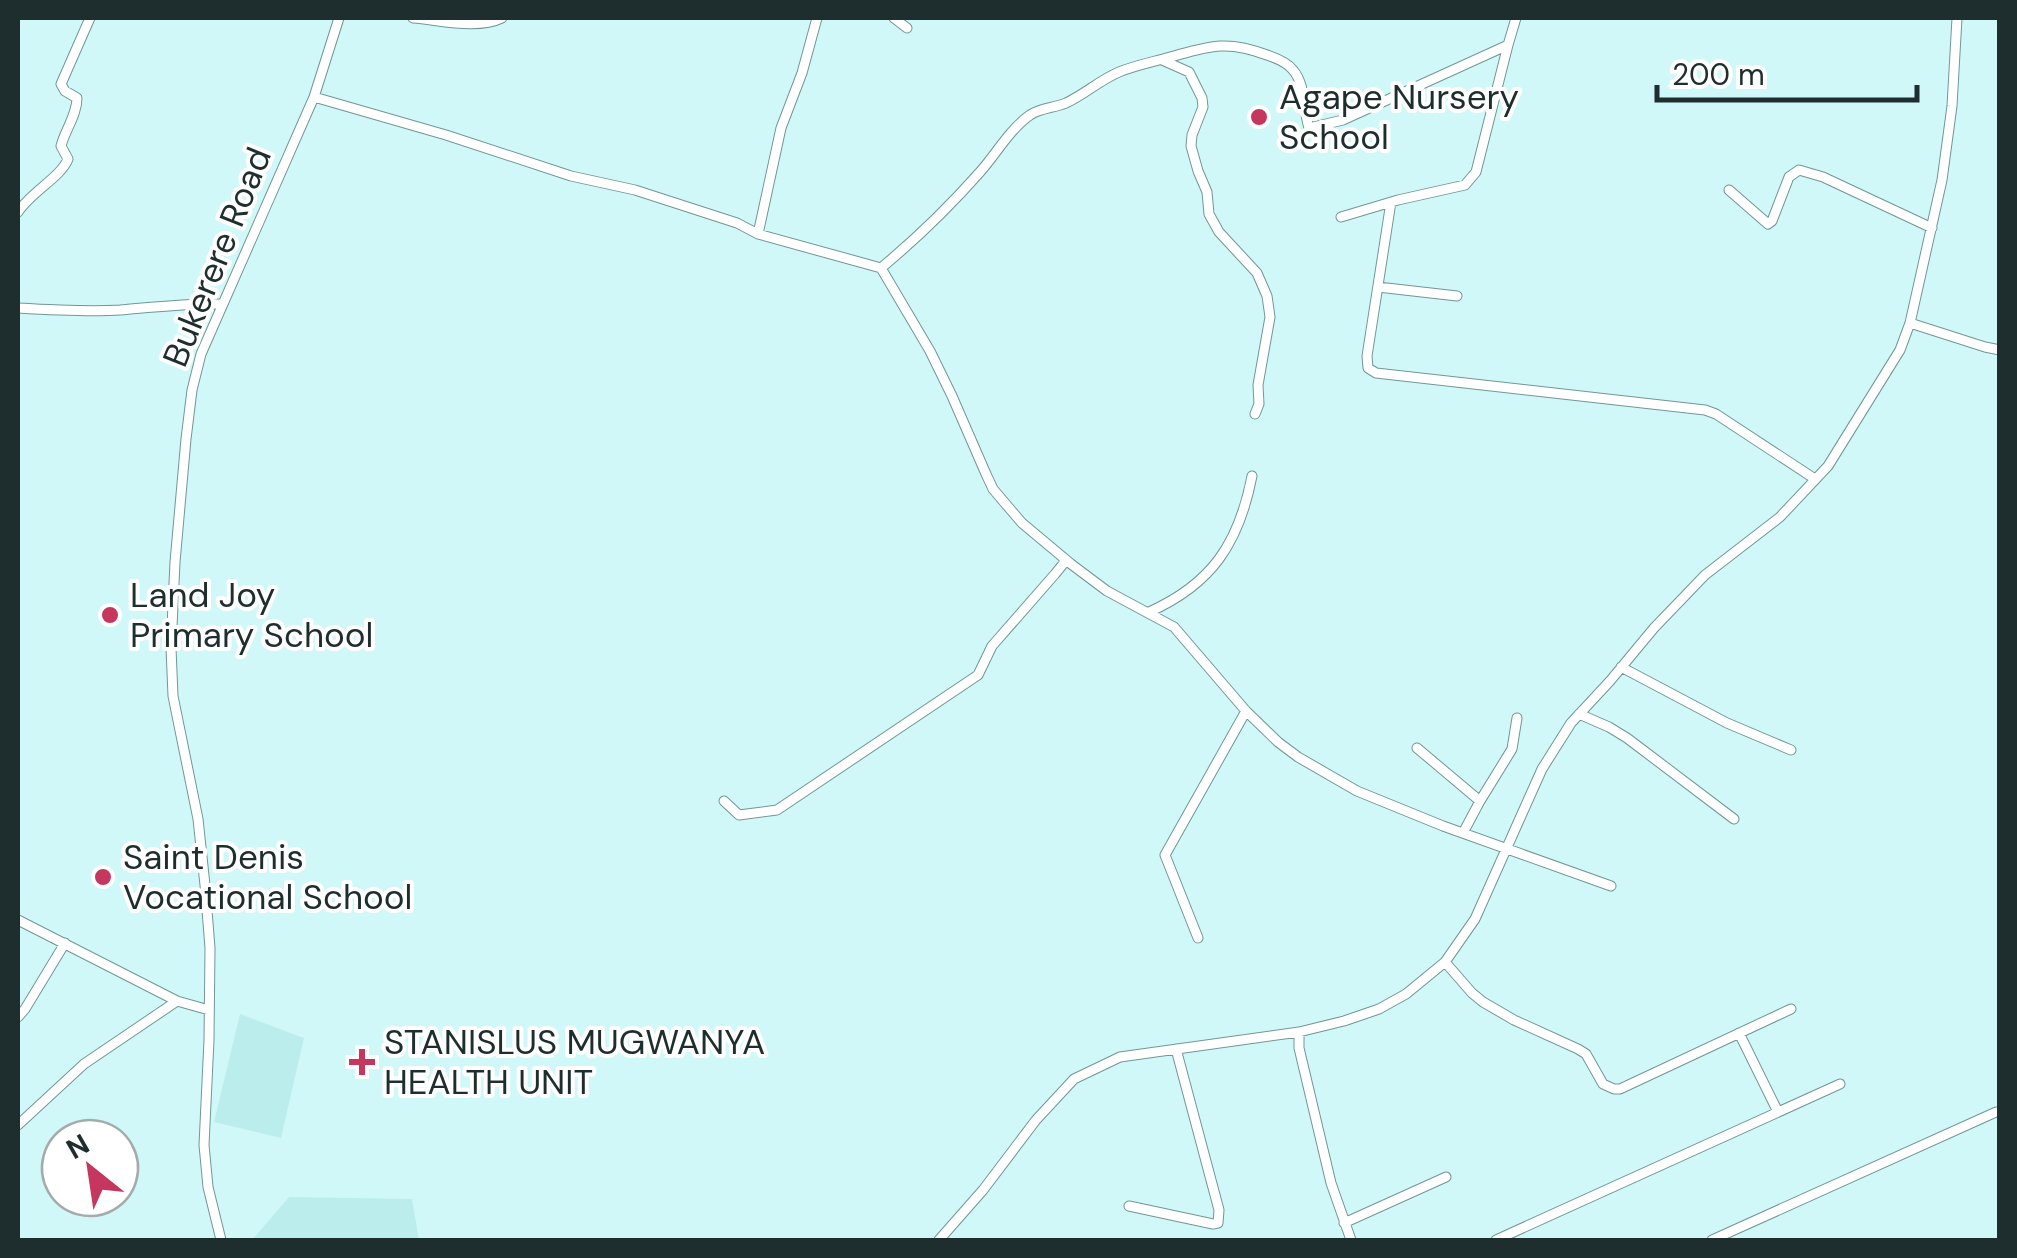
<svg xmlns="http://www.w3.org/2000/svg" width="2017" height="1258" font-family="'DM Sans',sans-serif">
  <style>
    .built { fill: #bceded }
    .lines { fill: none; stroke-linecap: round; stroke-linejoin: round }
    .minor-casing { stroke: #729696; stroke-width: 11 }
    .minor { stroke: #fff; stroke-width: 9 }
    .poi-dot { fill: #c5375e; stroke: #fff; stroke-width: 4 }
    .labels { text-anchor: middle; stroke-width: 8; stroke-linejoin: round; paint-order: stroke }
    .poi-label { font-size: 35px; fill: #1e2d2d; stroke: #fff; text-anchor: start }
    .street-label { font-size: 35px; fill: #1e2d2d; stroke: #fff }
  </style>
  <rect width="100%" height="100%" fill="#d1f8f8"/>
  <path class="built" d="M240,1014l64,24 -23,100 -67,-16z
    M289,1197l123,2 7,41h-167z"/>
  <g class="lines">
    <g class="minor-casing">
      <path id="minor" d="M413,18c27,2 64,12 89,0
        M894,18l13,10
        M1162,60l27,12 13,26 1,9 -11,28 -1,11 7,25 9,21 2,22 10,18 38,41 10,23 3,21 -12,68 1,19 -4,10
        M314,97l132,38 125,41 64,14 102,33 21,11 123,34c35,-29 69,-62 99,-96 16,-18 30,-43 50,-57 11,-7 24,-7 36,-12 19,-9 34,-23 53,-31 15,-6 29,-9 44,-13 42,-11 60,-21 104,-4 9,3 20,7 26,15 13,15 10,40 16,58l34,-8 165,-75 8,-27
        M1729,190l39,34 4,-3 17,-44 10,-7 24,7 109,51
        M1391,202l-24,154 1,12 8,5 329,37 11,4 99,65
        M18,212c13,-20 43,-35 50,-53l-7,-13c4,-16 16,-31 16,-48l-12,-7 -4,-7 29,-66
        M1341,217l57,-17 67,-15 11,-13 32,-127
        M758,234l23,-106 21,-55 15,-55
        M881,268l49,83 22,45 34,78 7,15 11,13 18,21 49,41 36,27 67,36 72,84 32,31 20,15 59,34 86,35 168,60
        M1378,287l79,9
        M18,308c34,2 68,4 102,2 35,-3 68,-7 103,-6
        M1910,323l75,24 15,3
        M1149,612c63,-28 90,-69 103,-136
        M1621,667l106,56 64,27
        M1579,714l30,13 18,11 107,81
        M1417,748l63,53 -17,32
        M724,801l15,14 38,-5 201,-135 14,-29 63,-72 9,-11v-4
        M1480,801l32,-52 5,-31
        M18,920l159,81 32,9
        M1198,938l-33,-83 81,-144
        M1445,962l27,31 11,9 31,18 64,29 8,5 17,30 11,5h6l171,-80
        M18,1017l7,-8 40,-66
        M1299,1032v16l32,135 20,57
        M1739,1033l39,79
        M18,1125l66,-61 93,-63
        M1129,1206l84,18 5,-1 1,-13 -43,-161
        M1344,1223l102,-46
        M221,1240l-13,-53 -4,-42 5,-105 1,-92 -5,-63 -7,-66 -25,-123 -2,-48 4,-86 11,-123 6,-49 9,-36 113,-257 25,-79
        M939,1240l44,-50 53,-70 38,-41 46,-22 179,-25 45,-11 35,-12 27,-15 39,-32 30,-43 67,-150 29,-46 39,-42 44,-53 51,-53 75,-58 48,-51 72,-116 10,-27 32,-143 10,-74 5,-88
        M1496,1240l344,-156
        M1712,1240l284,-128"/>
    </g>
    <use href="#minor" class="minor"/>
  </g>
  <g class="poi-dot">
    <circle cx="1259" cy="117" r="10"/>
    <circle cx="110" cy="615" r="10"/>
    <circle cx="103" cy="877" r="10"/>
    <path d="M357 1047h10v10h10v10h-10v10h-10v-10h-10v-10h10z"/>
  </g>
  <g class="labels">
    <g class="poi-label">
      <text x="1279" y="109">Agape Nursery<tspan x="1279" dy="40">School</tspan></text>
      <text x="130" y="607">Land Joy<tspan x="130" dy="40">Primary School</tspan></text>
      <text x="123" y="869">Saint Denis<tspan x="123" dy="40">Vocational School</tspan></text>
      <text x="384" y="1054">STANISLUS MUGWANYA<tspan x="384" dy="40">HEALTH UNIT</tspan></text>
    </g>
    <g class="street-label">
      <text transform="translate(217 257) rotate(-68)" y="12">Bukerere Road</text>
    </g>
  </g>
  <rect width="2017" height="1258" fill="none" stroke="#1e2d2d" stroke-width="40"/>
  <g transform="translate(90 1168) rotate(330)"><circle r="48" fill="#ffffff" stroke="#a5abab" stroke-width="2.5"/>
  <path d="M0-8L18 38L0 25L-18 38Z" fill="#c5375e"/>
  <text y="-15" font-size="28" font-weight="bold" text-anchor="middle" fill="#1e2d2d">N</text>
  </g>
  <path d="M1657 85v15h260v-15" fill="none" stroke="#1e2d2d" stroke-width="5"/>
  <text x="1672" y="85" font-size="30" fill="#1e2d2d" stroke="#ffffff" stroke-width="8" paint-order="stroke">200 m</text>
</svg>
